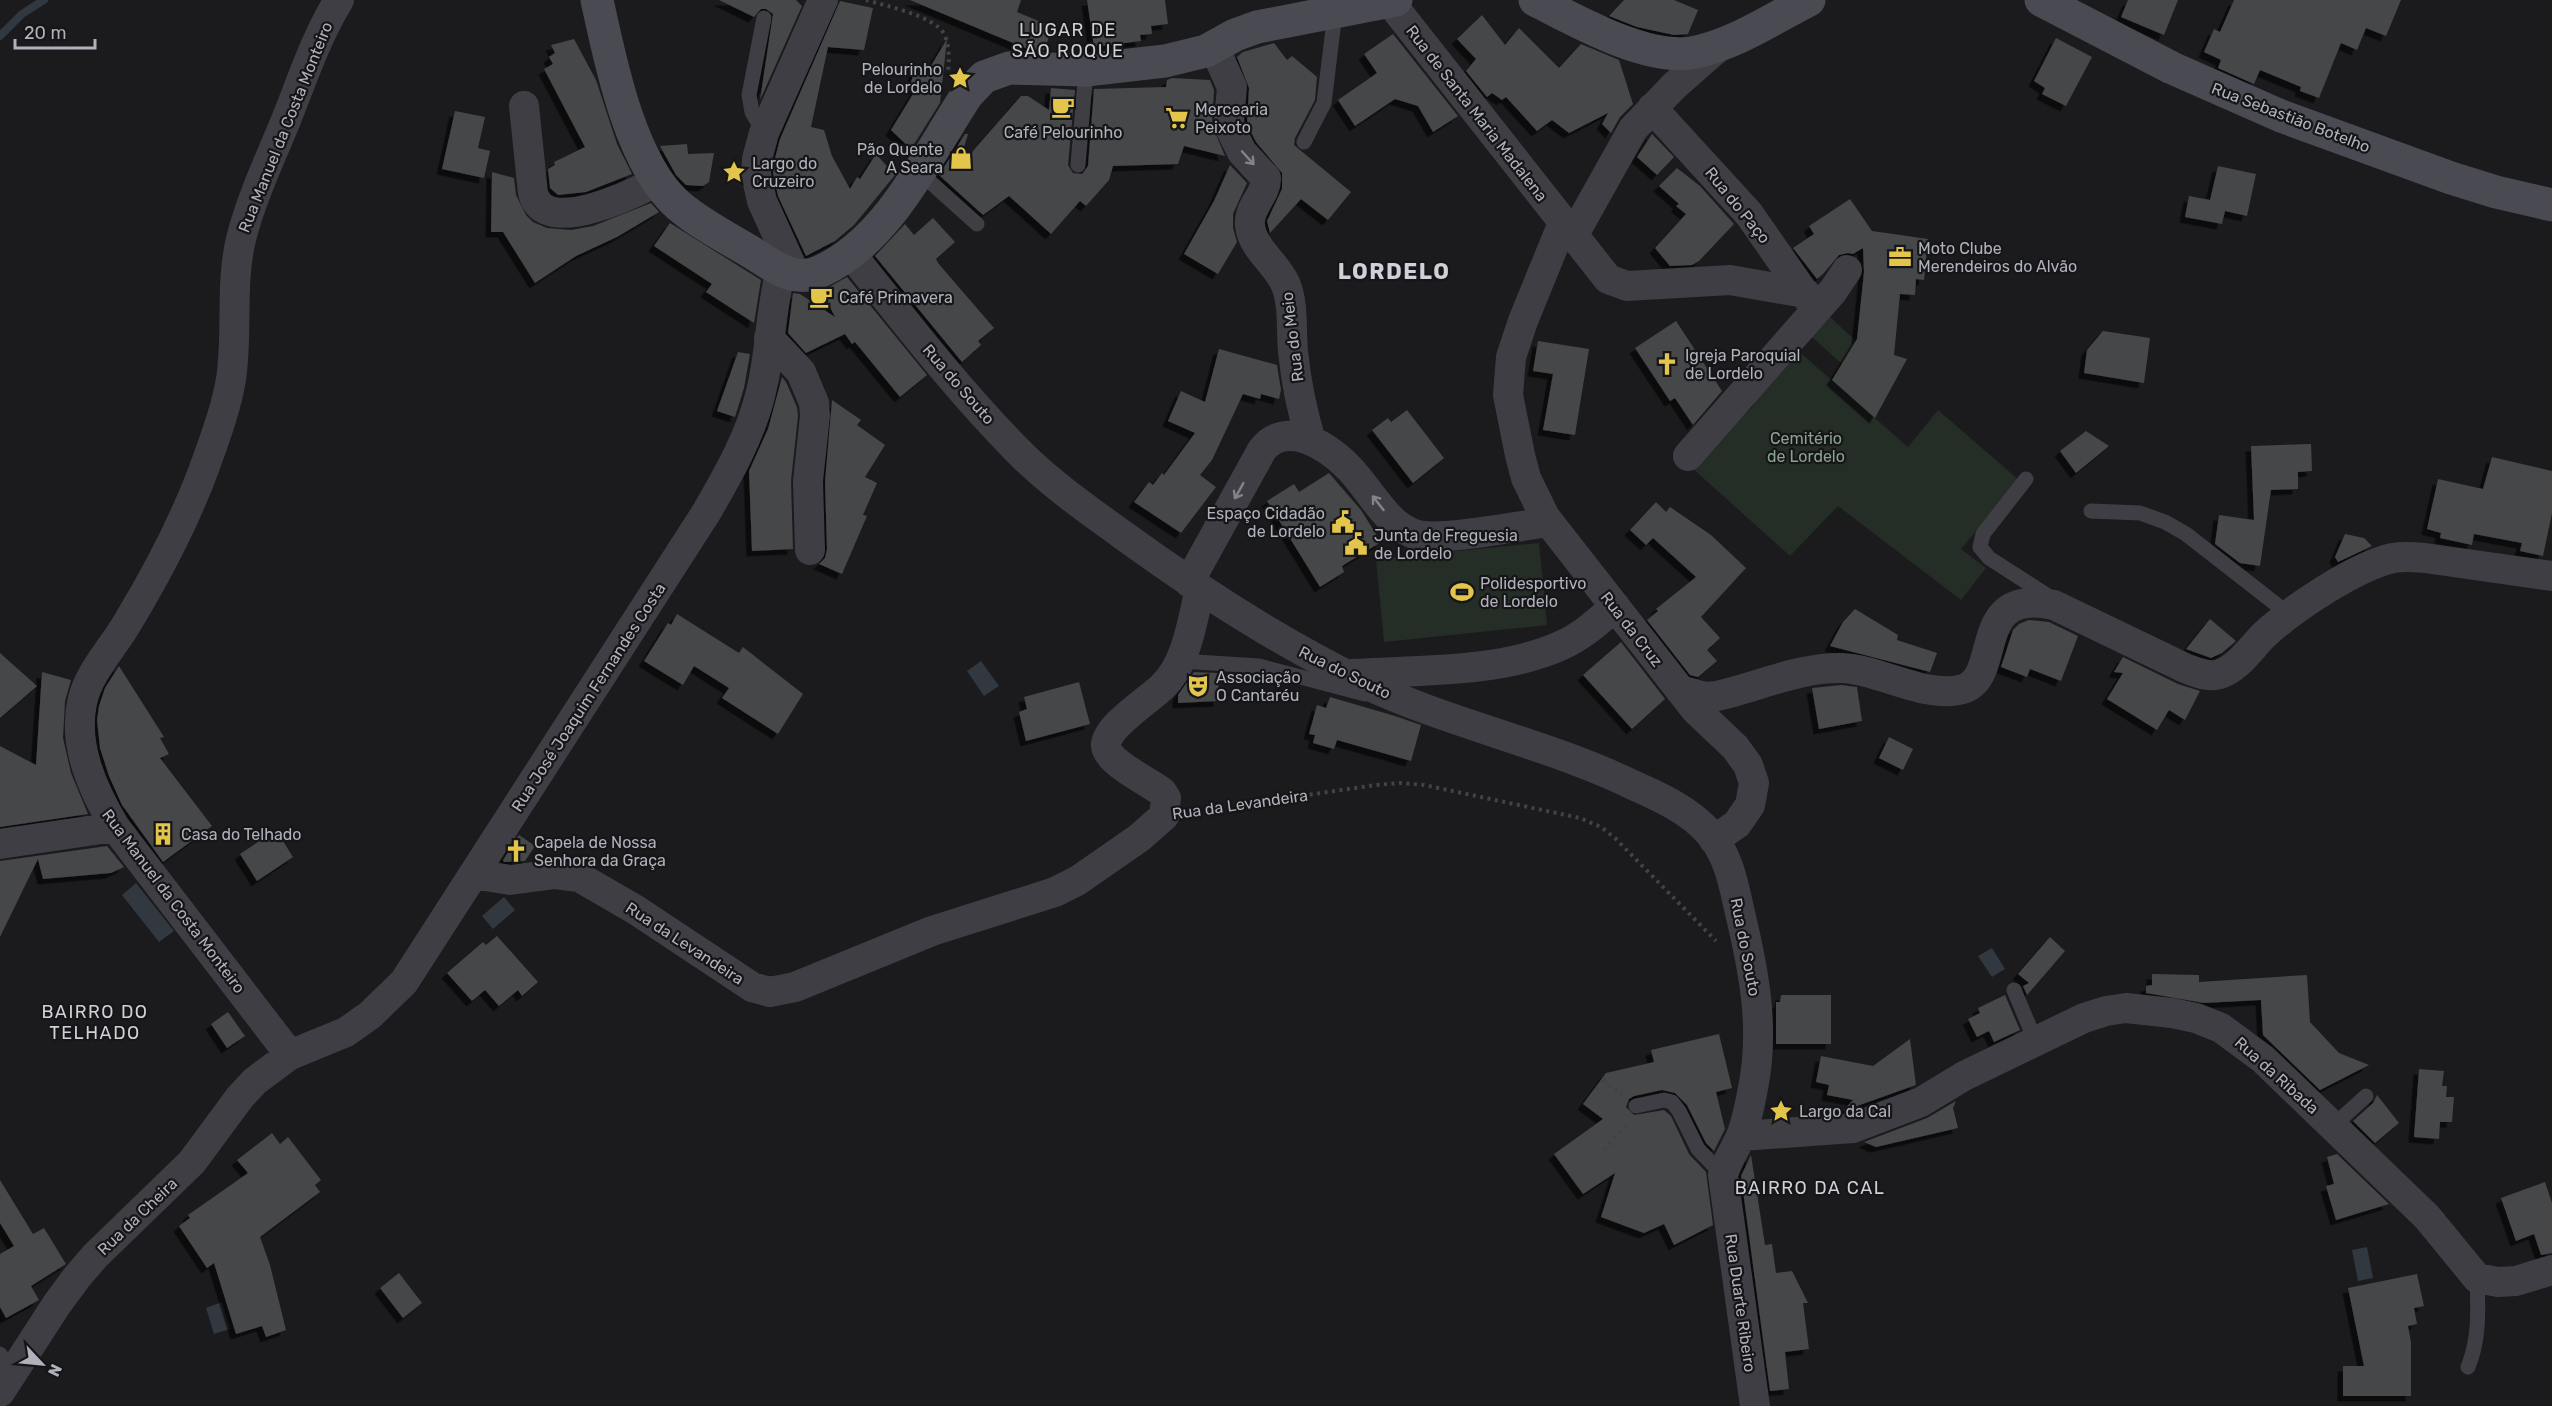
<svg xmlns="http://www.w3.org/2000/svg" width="2552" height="1406" font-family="Rubik,sans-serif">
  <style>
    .green { fill: #252d27 }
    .water { fill: #323840 }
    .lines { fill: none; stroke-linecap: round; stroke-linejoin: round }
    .stream { stroke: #323840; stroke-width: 8 }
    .building { fill: #45464a; filter: url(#shadow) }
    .path { stroke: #424349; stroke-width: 4; stroke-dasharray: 3 4.5; stroke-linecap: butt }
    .lane { stroke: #3e3e44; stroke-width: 15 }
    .street { stroke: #3e3e44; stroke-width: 30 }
    .secondary { stroke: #4a4b52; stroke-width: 33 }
    .oneway { stroke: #82838b }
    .labels { text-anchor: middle; stroke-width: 4.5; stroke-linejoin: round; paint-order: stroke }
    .poi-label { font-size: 16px; fill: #afb1bb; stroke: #161618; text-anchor: start }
    .street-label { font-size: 16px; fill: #afb1bb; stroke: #161618 }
    .park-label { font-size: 16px; fill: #88a48d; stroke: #161618 }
    .neighbourhood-label { font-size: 18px; letter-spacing: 1.5px; fill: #cfd0d8; stroke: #161618 }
    .district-label { font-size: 22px; font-weight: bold; letter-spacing: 1.5px; fill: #cfd0d8; stroke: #161618 }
  </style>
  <defs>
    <filter id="shadow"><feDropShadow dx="-5.5" dy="5.5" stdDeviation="0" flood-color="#0009"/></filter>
  </defs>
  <rect width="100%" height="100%" fill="#1b1b1d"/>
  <path class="green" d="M1830,317l26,24 -14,23 -30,-27z
    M1796,349l112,98 30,-37 81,70 -58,69 25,19 -25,32 -123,-94 -48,50 -98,-88 62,-63 -4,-5z
    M1539,543l8,82 -163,17 -8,-83z"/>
  <path class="water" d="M981,661l18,25 -15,10 -17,-25z
    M136,883l38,48 -15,11 -37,-47z
    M504,897l11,13 -22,19 -11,-13z
    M1992,948l13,21 -13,8 -14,-21z
    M2367,1247l6,31 -15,3 -6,-31z
    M222,1302l8,27 -16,5 -8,-26z"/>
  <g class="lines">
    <path class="stream" d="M0,36l22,-22 22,-14"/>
  </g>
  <path class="building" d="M719,0h77l6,6 -42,94 13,-86 -7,-5h-5l-7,8z
    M910,0h111l-4,12 36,15 -9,23h-14z
    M1087,0h78l3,24 -17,2 1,8 -12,1 1,6 -47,6z
    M1624,0h50l24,10 -10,24 -14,1 -37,-8 -28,-11z
    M2128,0h50l-14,35 -43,-18z
    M2234,0h167l-15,36 -20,-8 -9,22 -16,-7 -22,55 -19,-7 1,-4 -41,-17 -6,14 -36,-16 3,-8 -17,-8 10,-23 6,3z
    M840,1l33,7 -9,42 -36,-3 -17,80 13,3 8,26 18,33 7,-12 3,2 16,-25 19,21 -41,50 -19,16 -29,15 -28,-60 -5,-23 1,-11 6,-23z
    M1482,15l23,30 14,-17 40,40 22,-24 38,16 14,44 -13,13 -9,16 -9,-9 6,-11 -39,20 -17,-13 -15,11 -31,-34 -4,3 -10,-7 -5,4 -21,-26 10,-12 -19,-20z
    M1393,34l65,82 -25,16 -15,-26 -23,-7 -40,27 -17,-26 39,-27 -13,-19z
    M2056,38l36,19 -26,49 -24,-12 3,-6 -11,-7z
    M574,39l22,41 21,64 15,30 -46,18 -28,3 -8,-7 -2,-19 7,-4 -1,-3 31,-15 -41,-78 9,-5 -4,-7 6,-4 -4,-8z
    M947,39l-7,64 -29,46 -20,-19 25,-41 -7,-1 6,-18 14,-1z
    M1274,43l13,17 5,-4 25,21 -2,23 -20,38 -1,7 57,47 -23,28 -27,-21 -31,34 -3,-12 15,-32v-16l-26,-31 -9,-18 2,-36 -12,-31 6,-5z
    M1172,78l38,2 4,10 -2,35 13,31 -41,-10 -6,18 -65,2 -4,14 -23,26 -6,-5 -29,33 -42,-38 -26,19 -44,-40 26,-41h3l-10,34 63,-72h7l21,14 2,-22 24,2 -7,75 5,8 9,1 6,-8 6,-77 72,-2 1,-7z
    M455,111l30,6 -7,31 12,3 -6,27 -42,-9z
    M1652,134l22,23 -17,18 -20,-18z
    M687,144l1,10 26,-1 -5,29 -6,4 -17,-1 -10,-10 -16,-29z
    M1230,165l17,18 -14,31v14l4,14 -19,32 -34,-20 30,-53z
    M2218,166l38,8 -9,42 -22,-5 -3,13 -37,-7 4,-21 21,4z
    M1677,168l23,18 34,38 -35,37 -7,4 -22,1 -15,-18 31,-34 -10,-8 3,-2 -20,-18z
    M492,172l22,6 2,17 10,20 7,7 14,6 24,2 22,-4 58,-23 8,9 -42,25 -41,19 -41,27 -32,-51h-12z
    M1850,199l22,32 56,8 -4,41 -8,-1 -1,16 -15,-1 -6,61 13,4 -32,59 -43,-38 25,-41 7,-67 -1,-24 -10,6 -5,-1 -9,2 -16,19 -6,5 -24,-31 21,-14 -5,-8z
    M933,218l22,24 -19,17 2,4 56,65 -16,13 3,4 -19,17 -87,-106 30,-32 9,11z
    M670,223l91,57 -7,43 -48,-31 6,-8 -58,-38z
    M847,277l80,98 -27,22 -45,-55 -3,2 -7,-10 -39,19 -18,-20 5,-40 7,1 35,23 -13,-26z
    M1676,321l46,70 -29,34 -18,-27 -5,3 -35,-53z
    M2103,331l47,7 -6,45 -60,-10 3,-23z
    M1538,341l51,8 -14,86 -32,-5 10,-56 -20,-3z
    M1219,349l58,16 4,25 -2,9 -18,-5 -1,5 -17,-5 -31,66 -12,15 16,12 -35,46 -47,-31 15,-20 4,3 9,-12 2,2 31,-42 -27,-12 13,-30 24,11z
    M738,352l12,2 -6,34 -9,29 -18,-6z
    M782,377l4,5 11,25 1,9 -7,65 2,68 -41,2 -3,-80 19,-42z
    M832,400l29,20 -4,5 28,20 -20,32 12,6 -14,32 4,1 -25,58 -23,-10 6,-6 2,-9 -2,-67z
    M1407,410l37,48 -31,25 -41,-53 16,-12 3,4z
    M2086,431l23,15 -33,27 -16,-22z
    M2311,444l1,27 -14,1v17l-27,1 -11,76 -20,-3 -25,-19 4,-29 35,5 -3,-74z
    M2492,457l60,14v42l-9,43 -23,-5 2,-8 -48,-9 -2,11 -32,-7 1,-5 -14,-4 11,-50 45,10z
    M1329,473l32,37 20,32 -39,24 2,6 -24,15 -53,-86 27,-17 5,8z
    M1656,502l10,10 4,-5 41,28 35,33 -45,49 19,21 -13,12 10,11 -19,16 -8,-2 -43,-55 11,-9 -2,-2 40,-32 -43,-39 -7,7 -16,-15z
    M2345,534l19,4 8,8 -34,16 -3,-5z
    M1855,609l43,26 -1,5 40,13 -7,19 -100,-26 13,-24z
    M677,614l62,39 4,-6 60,47 -25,40 -56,-36 7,-10 -35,-22 -11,19 -39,-24 24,-38 3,2z
    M2210,619l26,22 -14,12 -11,5 -25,-9z
    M2029,620l20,2 29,14 -17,45 -31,-12 -3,8 -26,-10 12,-37 6,-6z
    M1621,642l44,57 -33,30 -49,-54z
    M0,653l37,33 -37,32z
    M2123,657l55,27 22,7 -15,29 -16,-10 -12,20 -50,-31 16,-26 -9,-1z
    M119,666l45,71 -4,1 9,16 -9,4 52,68 -49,36 -41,-57 -13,-29 -9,-28 -3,-28 2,-14 6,-18z
    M42,672l29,8 -6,21 -2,37 8,35 17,41 -88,13v-81l36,19z
    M1194,672l24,1 1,28 -41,2v-8z
    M1079,682l11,42 -64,17 -7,-29 8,-3 -3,-12z
    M1841,685l16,2 5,34 -43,8 -7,-41z
    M1330,697l65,19 26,9 -10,36 -74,-21 -3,9 -21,-6 2,-8 -6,-1 8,-29 9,3z
    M1889,737l24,12 -10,21 -24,-12z
    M276,830l17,27 -36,24 -17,-27z
    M519,835l16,11 -10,15 -21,1 -1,-2z
    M107,846l17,21 -13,6 -68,6 -5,-20 -38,78v-76z
    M497,936l41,46 -16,14 -4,-6 -19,16 -14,-16 -13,11 -25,-28 36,-31 3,3z
    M2050,937l15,14 -38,44 -4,-9 6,-3 -11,-9z
    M2152,974l47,1v7l108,-7 3,47 29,31 30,12 -49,25 -57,-55 -2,-35 -57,3 -58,-10v-7l6,-1z
    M1781,995h50v49h-55v-42h4z
    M2005,995l15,35 -26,12 -5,-11 -12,6 -9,-18 12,-6 -2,-5z
    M228,1012l17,24 -18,12 -16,-24z
    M1719,1034l13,54 -16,4 9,37 -11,22 -8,-8 -19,-38 -12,-12 -13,-3 -28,6 -5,3 -3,8 8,8 30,-5 7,6 18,38 17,18 7,53 -39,20 -10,-21 -20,9 -43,-16 14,-44 -32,21 -29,-40 49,-35 -20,-15 23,-31 48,-11 -3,-12z
    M1910,1039l6,46 -3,1 -70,25 10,-11 -26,-5 2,-10 -13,-3 5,-26 52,10z
    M2419,1069l25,2 -2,15h5l-1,11h8l-2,25h-12l-1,17 -25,-2z
    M2377,1095l22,28 -24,20 -22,-22 20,-18z
    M1956,1101l-3,7 5,20 -82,19 -12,-5 63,-24z
    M272,1133l8,11 8,-7 33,43 -6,5 5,7 -60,45 10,28 16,65 -20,7 -4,-11 -26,8 -22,-71 -7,5 -28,-42 11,-8 -2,-3 60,-42 -11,-13z
    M2337,1154l52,50 -53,16 -10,-34 8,-2 -7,-27z
    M1751,1155l14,90 7,-1 4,29 16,-2 16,32h-5l6,46 -24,3 4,37 -19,2 -29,-215z
    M0,1180l33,54 11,-6 22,36 -35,22 8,14 -33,18 -6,-11v-53l14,-8 -14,-23z
    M2545,1182l7,21v50l-11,2 -7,-21 -18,7 -15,-43z
    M399,1273l23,30 -19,15 -23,-30z
    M2417,1274l7,32 -10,2 3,16 -9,2 3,16v54h-68v-30h21l-16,-78z"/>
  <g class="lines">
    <path class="path" d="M866,0c20,6 69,16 78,34 6,12 5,26 4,38
      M1191,812l185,-27 25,-2 23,2 156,33 21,9 14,11 101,103
      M1603,1080l19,15
      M1604,1150l24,-26"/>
    <path class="lane" d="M764,133l-12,-21 -3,-17 15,-77
      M1304,142l20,-39 11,-90
      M1078,165l8,-95
      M918,171l59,53
      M2026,479l-43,55 -3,13 9,11 64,41
      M2091,511l49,2 25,9 21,12 104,81
      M1180,661l79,5 106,28
      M2014,990l21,50
      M1636,1106l28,-6 8,2 7,9 19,38 25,26
      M2333,1126l33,-30
      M0,1354l12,19
      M2468,1367c12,-29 10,-59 9,-89"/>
    <path class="street" d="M1390,2l218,277 19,7 103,-6 75,13
      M1214,47l18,40 -3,34 2,9 11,22 24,26c1,16 -18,29 -16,47 2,23 25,37 35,58 9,20 6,47 8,68 3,31 9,60 18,90
      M524,106l9,87c11,45 100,1 124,-12
      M1652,108l97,106 62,89
      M1563,223l-40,98 -12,36 -3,38 12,60 6,23 19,39 150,192 40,38 13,18 6,18 -4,22 -13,19 -23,16
      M1573,236l60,-107 41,-43 49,-43
      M851,254c53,66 105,134 165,195 31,32 68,58 104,84 77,56 156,107 241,149 88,42 185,61 272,103 27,12 58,26 77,49 19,22 24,52 30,79 14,58 25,116 13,175 -3,16 -6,33 -12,48 -6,14 -14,24 -18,39l32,231
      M796,276l-34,-75 -6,-27 1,-15 7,-26 59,-133
      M769,338l32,34 13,31 1,13 -7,65 2,69
      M1688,456l145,-165 14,-21
      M1189,582l73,-132c24,-32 67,-3 88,19 15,16 26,35 41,50 6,6 14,11 23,15 22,9 107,-9 135,-12
      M1352,674c66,-4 147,-1 208,-28 21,-9 38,-24 55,-40
      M1680,690l24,7 13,-1c41,-9 82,-29 125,-28 37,1 85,32 121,21 41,-13 6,-102 91,-84l131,63c11,4 23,10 35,6 18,-6 31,-26 44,-39 28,-26 92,-69 129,-77 11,-2 21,-1 32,0l127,18
      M0,844l115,-17
      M474,874l36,6 45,-6 24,3 57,33 116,77 18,5 25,-5 137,-56 123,-39 22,-11 62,-43 25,-22 2,-18 -4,-6c-14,-11 -54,-29 -56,-46 -2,-18 44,-47 56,-59 25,-23 30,-66 38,-98
      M290,1055l-175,-228c-22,-37 -42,-81 -33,-124 6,-31 32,-56 47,-83 30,-50 56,-99 76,-154 10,-28 21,-57 26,-87 7,-46 -1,-94 10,-140 10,-40 29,-80 45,-119 16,-40 30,-83 53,-120
      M1741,1136l112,-8 68,-26 43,-26 120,-58 22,-7 20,-3 46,5 24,5 25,10 42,31 164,158 50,61 21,4 18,-1 36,-11
      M0,1392l57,-88 20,-27 18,-21 97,-94 48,-65 15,-16 35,-26 56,-23 24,-17 34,-33 302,-469c22,-38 45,-78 55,-121 10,-40 9,-82 20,-122"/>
    <path class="secondary" d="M597,0c13,60 33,163 81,205 22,19 48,32 73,47 22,14 44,32 70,19 69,-32 106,-116 146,-176l17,-18 25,-9 77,2 79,-9 41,-10 29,-16 22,-8 139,-27
      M1535,0c40,20 109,60 156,53 41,-7 81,-34 118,-53
      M2041,0l131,68 109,48 170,62 45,14 56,13"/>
  </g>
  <defs><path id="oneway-shaft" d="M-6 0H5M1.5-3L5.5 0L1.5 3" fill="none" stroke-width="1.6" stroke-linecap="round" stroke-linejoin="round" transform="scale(1.5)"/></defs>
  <g class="oneway">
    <use href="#oneway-shaft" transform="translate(1248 158) rotate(48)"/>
    <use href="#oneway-shaft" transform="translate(1239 491) rotate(119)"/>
    <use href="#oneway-shaft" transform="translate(1378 503) rotate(-128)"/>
  </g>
  <defs>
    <g id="sight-bare" transform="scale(1.8)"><path d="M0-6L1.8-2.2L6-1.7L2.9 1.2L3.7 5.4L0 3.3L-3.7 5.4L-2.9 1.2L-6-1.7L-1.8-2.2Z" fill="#e3c54c" stroke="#161618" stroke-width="2.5" paint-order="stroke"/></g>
    <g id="cafe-bare" transform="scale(1.8)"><path d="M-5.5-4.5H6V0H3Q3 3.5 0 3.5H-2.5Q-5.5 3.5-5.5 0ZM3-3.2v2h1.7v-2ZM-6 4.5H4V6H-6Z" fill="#e3c54c" stroke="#161618" stroke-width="2.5" paint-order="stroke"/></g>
    <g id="supermarket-bare" transform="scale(1.8)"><path d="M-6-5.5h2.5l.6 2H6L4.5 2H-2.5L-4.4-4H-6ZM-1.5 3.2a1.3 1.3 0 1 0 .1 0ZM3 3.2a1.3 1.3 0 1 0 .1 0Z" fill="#e3c54c" stroke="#161618" stroke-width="2.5" paint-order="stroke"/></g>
    <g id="shop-bare" transform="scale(1.8)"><path d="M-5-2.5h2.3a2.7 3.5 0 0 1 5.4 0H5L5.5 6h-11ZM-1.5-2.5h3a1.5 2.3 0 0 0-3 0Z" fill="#e3c54c" stroke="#161618" stroke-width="2.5" paint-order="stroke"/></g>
    <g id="office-bare" transform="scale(1.8)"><path d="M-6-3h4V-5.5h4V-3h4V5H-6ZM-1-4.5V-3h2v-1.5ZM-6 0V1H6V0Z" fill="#e3c54c" stroke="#161618" stroke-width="2.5" paint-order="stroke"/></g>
    <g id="church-bare" transform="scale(1.8)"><path d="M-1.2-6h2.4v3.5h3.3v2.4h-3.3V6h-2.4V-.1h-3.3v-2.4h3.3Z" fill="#e3c54c" stroke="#161618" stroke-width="2.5" paint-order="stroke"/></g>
    <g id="civic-bare" transform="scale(1.8)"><path d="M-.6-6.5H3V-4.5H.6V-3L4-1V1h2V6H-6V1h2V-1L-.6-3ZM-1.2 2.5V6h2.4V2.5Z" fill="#e3c54c" stroke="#161618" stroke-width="2.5" paint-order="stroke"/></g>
    <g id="stadium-bare" transform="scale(1.8)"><path d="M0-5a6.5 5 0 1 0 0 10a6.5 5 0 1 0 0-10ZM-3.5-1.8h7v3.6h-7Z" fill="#e3c54c" stroke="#161618" stroke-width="2.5" paint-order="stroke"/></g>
    <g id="theatre-bare" transform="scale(1.8)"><path d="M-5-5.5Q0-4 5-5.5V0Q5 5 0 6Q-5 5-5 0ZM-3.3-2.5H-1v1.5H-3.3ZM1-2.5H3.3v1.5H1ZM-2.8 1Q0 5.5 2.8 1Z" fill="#e3c54c" stroke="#161618" stroke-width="2.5" paint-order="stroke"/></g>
    <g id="building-bare" transform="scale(1.8)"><path d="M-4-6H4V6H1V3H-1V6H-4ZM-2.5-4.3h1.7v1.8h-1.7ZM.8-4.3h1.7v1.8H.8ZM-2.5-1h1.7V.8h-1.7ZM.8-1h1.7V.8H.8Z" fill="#e3c54c" stroke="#161618" stroke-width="2.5" paint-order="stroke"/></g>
  </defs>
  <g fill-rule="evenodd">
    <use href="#sight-bare" x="960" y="78"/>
    <use href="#cafe-bare" x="1063" y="107"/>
    <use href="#supermarket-bare" x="1177" y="118"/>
    <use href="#shop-bare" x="961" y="158"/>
    <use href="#sight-bare" x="734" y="172"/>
    <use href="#office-bare" x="1900" y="257"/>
    <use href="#cafe-bare" x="821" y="297"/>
    <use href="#church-bare" x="1667" y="364"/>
    <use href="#civic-bare" x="1343" y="522"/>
    <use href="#civic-bare" x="1356" y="544"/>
    <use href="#stadium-bare" x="1462" y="592"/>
    <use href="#theatre-bare" x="1198" y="686"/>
    <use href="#building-bare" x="163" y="834"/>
    <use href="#church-bare" x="516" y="851"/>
    <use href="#sight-bare" x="1781" y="1111"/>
  </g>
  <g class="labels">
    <g class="poi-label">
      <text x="942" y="75" text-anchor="end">Pelourinho<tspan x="942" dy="18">de Lordelo</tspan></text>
      <text x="1195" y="115">Mercearia<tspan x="1195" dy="18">Peixoto</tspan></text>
      <text x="1063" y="138" text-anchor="middle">Café Pelourinho</text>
      <text x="943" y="155" text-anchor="end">Pão Quente<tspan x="943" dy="18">A Seara</tspan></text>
      <text x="752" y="169">Largo do<tspan x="752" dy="18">Cruzeiro</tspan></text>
      <text x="1918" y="254">Moto Clube<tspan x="1918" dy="18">Merendeiros do Alvão</tspan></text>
      <text x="839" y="303">Café Primavera</text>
      <text x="1685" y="361">Igreja Paroquial<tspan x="1685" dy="18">de Lordelo</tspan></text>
      <text x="1325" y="519" text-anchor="end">Espaço Cidadão<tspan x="1325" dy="18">de Lordelo</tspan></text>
      <text x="1374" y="541">Junta de Freguesia<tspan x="1374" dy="18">de Lordelo</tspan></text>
      <text x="1480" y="589">Polidesportivo<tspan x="1480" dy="18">de Lordelo</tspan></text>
      <text x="1216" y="683">Associação<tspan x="1216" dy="18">O Cantaréu</tspan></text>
      <text x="181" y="840">Casa do Telhado</text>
      <text x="534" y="848">Capela de Nossa<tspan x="534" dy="18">Senhora da Graça</tspan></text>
      <text x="1799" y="1117">Largo da Cal</text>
    </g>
    <g class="street-label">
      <text transform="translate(1477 113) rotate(52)" y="6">Rua de Santa Maria Madalena</text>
      <text transform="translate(2291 117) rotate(21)" y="6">Rua Sebastião Botelho</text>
      <text transform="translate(285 127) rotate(-68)" y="6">Rua Manuel da Costa Monteiro</text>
      <text transform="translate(1738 205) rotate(51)" y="6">Rua do Paço</text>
      <text transform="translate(1292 337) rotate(-97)" y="6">Rua do Meio</text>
      <text transform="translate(959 384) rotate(49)" y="6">Rua do Souto</text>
      <text transform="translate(1632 629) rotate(52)" y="6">Rua da Cruz</text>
      <text transform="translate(1345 672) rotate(26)" y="6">Rua do Souto</text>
      <text transform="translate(588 697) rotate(-57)" y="6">Rua José Joaquim Fernandes Costa</text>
      <text transform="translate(1240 804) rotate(-8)" y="6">Rua da Levandeira</text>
      <text transform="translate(174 901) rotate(53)" y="6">Rua Manuel da Costa Monteiro</text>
      <text transform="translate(685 943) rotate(33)" y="6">Rua da Levandeira</text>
      <text transform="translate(1746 947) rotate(79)" y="6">Rua do Souto</text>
      <text transform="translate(2277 1075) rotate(42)" y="6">Rua da Ribada</text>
      <text transform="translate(137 1216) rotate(-44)" y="6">Rua da Cheira</text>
      <text transform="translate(1741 1303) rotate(82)" y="6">Rua Duarte Ribeiro</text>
    </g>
    <g class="park-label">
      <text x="1806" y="444">Cemitério<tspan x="1806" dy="18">de Lordelo</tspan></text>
    </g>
    <g class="neighbourhood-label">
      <text x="1068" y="36">LUGAR DE<tspan x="1068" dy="21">SÃO ROQUE</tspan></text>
      <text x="95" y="1018">BAIRRO DO<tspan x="95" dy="21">TELHADO</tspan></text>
      <text x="1810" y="1194">BAIRRO DA CAL</text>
    </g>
    <g class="district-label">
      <text x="1394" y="279">LORDELO</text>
    </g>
  </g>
  <g transform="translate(42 1364) rotate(116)" stroke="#161618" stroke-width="4.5" paint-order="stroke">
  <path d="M0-4.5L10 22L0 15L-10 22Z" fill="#afb1bb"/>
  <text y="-9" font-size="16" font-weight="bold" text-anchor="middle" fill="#afb1bb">N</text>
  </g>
  <path d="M15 39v9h80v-9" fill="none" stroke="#afb1bb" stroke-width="3"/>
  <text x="24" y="39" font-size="18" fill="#afb1bb" stroke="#161618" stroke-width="4.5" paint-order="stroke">20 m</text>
</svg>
